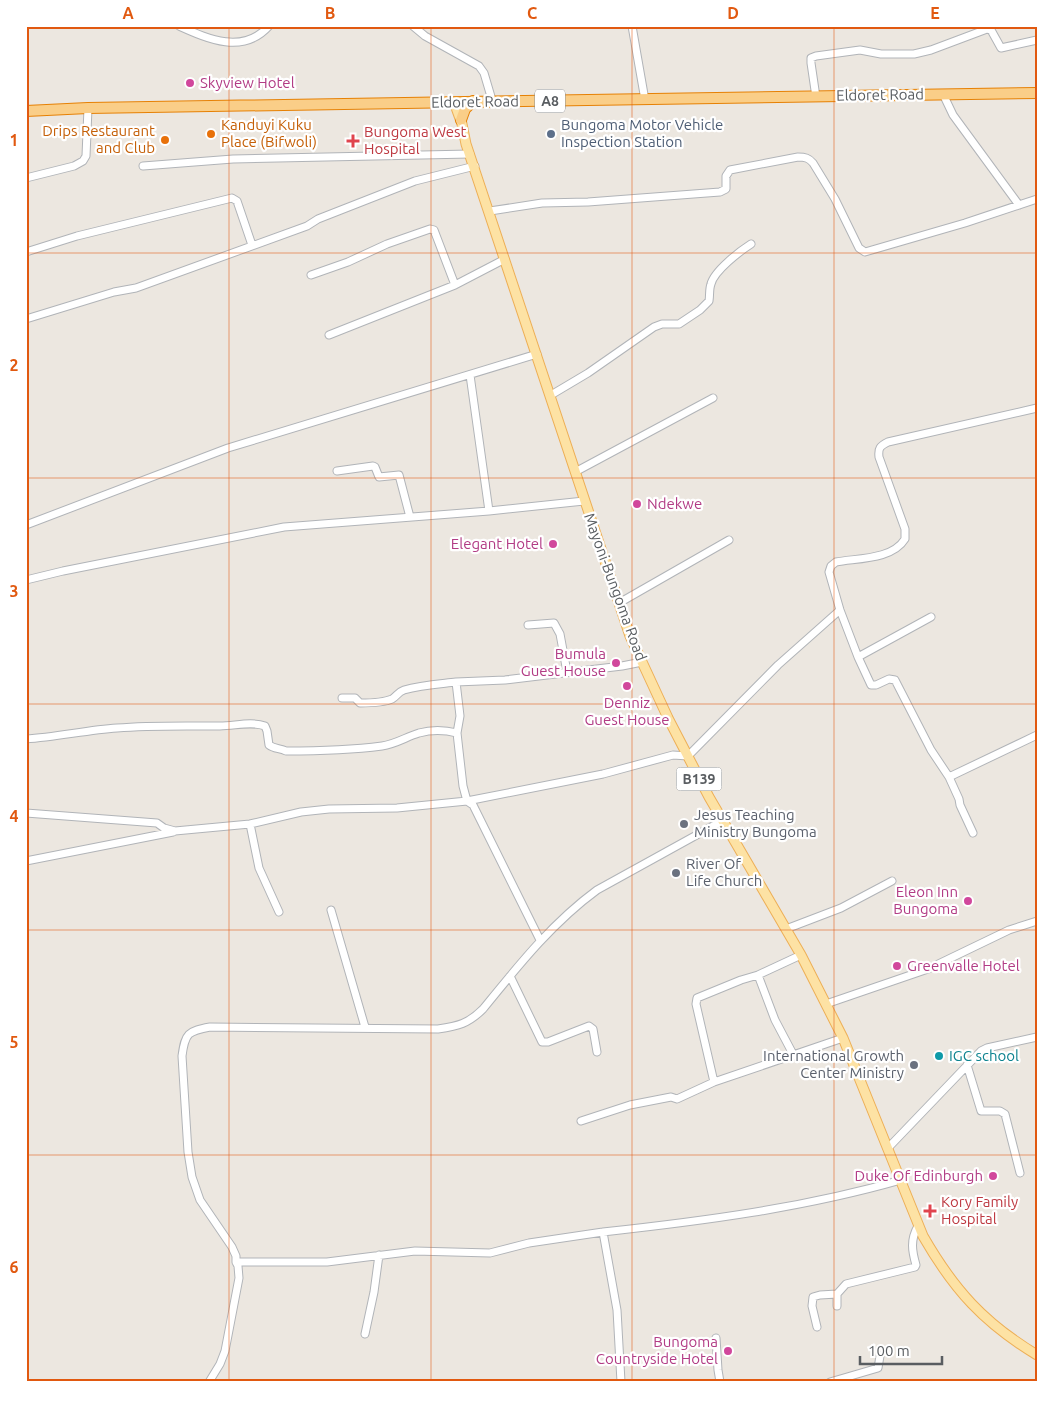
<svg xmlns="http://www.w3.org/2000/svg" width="1063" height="1408" font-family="Ubuntu,sans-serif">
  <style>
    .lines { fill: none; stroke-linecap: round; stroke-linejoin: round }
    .minor-casing { stroke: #b1b4b8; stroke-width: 9 }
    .major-casing { stroke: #edaf57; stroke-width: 11 }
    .highway-casing { stroke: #e68105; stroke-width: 12 }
    .minor { stroke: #fff; stroke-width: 7 }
    .major { stroke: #fde2a4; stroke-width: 9 }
    .highway { stroke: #face88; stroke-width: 10 }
    .grid { fill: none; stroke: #e15910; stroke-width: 1; stroke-opacity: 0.55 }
    .hotel-dot { fill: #d1479c; stroke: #fff; stroke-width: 2 }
    .food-dot { fill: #e8710a; stroke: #fff; stroke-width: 2 }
    .service-dot { fill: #5c6f8a; stroke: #fff; stroke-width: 2 }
    .health-dot { fill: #e0444e; stroke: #fff; stroke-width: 2 }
    .worship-dot { fill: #6b7280; stroke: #fff; stroke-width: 2 }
    .culture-dot { fill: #0f9aa8; stroke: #fff; stroke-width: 2 }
    .labels { text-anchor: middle; stroke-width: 4.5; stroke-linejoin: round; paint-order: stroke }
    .shield { fill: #fff; stroke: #8b8e90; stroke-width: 1 }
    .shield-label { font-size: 14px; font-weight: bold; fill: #595d61 }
    .hotel-label { font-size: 15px; fill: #b23c85; stroke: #fff; text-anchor: end }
    .street-label { font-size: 15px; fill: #595d61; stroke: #fff }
    .food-label { font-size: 15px; fill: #c56008; stroke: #fff; text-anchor: start }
    .service-label { font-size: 15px; fill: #4e5e75; stroke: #fff; text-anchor: start }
    .health-label { font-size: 15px; fill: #be3a42; stroke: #fff; text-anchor: start }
    .worship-label { font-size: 15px; fill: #5b616d; stroke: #fff; text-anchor: start }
    .culture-label { font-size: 15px; fill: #0d838f; stroke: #fff; text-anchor: start }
    .neatline { fill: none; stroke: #e15910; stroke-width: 2 }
    .grid-label { font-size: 16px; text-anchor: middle; font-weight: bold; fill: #e15910 }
  </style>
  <rect width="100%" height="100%" fill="#ece7e0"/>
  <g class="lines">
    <g class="minor-casing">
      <path id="minor" d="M179,26c29,13 64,29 90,0
        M413,26l12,10 54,30 5,7 8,27
        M632,26l13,74
        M943,94l10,21 66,90
        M816,97l-5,-34v-5l5,-2 44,-6 21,4h33l17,-4 56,-21 4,1 10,18 36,-8
        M143,166l90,-7 237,-5
        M26,178l48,-12 9,-5 3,-5 2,-48
        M490,211l52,-8 46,-1 132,-10 6,-3v-13l4,-6 68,-13c7,0 11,1 15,6l22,36 24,49 6,4 100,-29 72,-24
        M26,252l51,-16 155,-38 5,3 15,44
        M311,275l37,-13 39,-18 43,-15 4,1 21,55
        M26,319l88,-27 22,-4 171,-62 11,-7 97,-38 60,-15
        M329,335l126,-50 50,-26
        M470,375l19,136
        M551,395l37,-22 66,-46 8,-3h17l21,-14 9,-9c1,-6 0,-12 2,-17 3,-13 29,-33 40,-40
        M337,471l36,-5 2,1 4,10 20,-2 11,42
        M575,472l138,-74
        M26,525l202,-77 309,-94
        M26,580l37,-9 221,-44 205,-16 95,-10
        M619,603l110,-63
        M931,617l-73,40 13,28h5l13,-6 6,1 36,70 18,27 10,22 1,6 13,28
        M528,625l26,-2 6,11 7,38
        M858,657l-18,-47 -11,-38 2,-6 5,-4c21,-4 56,-2 69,-23v-10l-26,-72c-1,-9 1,-11 9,-15l149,-34
        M342,698h13l5,5c9,0 23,0 32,-4 5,-3 6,-7 12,-9 17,-5 35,-6 52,-8
        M26,739c31,-2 61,-9 91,-11 34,-3 69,-2 103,-2 15,0 31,-5 45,0l2,5 2,14c5,4 11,3 17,6 32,0 65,-1 96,-5 14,-2 24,-9 37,-13 11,-3 26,-3 38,0
        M949,777l88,-42
        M26,813l131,10 7,5 11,3 75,-7 51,-12 28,-3 68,-1 70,-7 136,-27 70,-19 15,1 90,-91 62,-55
        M250,824l9,44 20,44
        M26,861l147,-29
        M331,910l34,117
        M786,929l55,-21 51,-27
        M540,940l-67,-135 -6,-4 -4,-15 -6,-53 3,-17 -4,-34 49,-2 117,-14 20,-4
        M758,975l17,45 19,36
        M510,976l32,66h6l41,-16 4,3 4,23
        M826,1004l102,-35 81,-39 28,-9
        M967,1065l14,46h19l5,3 15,59
        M714,1082l129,-44
        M581,1121l49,-16 41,-8 6,2 37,-17 -18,-78 1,-6 44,-18 17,-5 43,-20
        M888,1148l93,-97 6,-3 50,-11
        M236,1262h91l88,-11 75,2 39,-10 74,-11
        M837,1306v-12l9,-10 69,-17 1,-2c-4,-14 -6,-25 2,-39
        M817,1327l-5,-21 1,-9 7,-2 17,-1
        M365,1334l9,-42 5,-37
        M716,1338l2,32 2,12
        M209,1382l11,-18 5,-13 14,-73 -1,-12 -2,-4v-6l-4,-9 -32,-47 -8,-23 -4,-25 -6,-96c3,-23 6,-25 28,-29l228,2c20,-3 30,-5 45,-20 35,-43 69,-86 114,-119l125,-69
        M621,1382l-4,-72 -14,-78c100,-11 200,-24 298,-52
        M830,1382l48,-14 2,-12"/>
    </g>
    <g class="major-casing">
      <path id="major" d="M454,102l8,22 4,20 164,492 38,82 41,79 92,158 42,83 80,198c31,54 61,87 114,119"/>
    </g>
    <g class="highway-casing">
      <path id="highway" d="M26,111l62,-3c317,-5 633,-10 949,-15
        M461,120l4,-11 8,-8"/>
    </g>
    <use href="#minor" class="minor"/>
    <use href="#major" class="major"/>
    <use href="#highway" class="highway"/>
  </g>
  <path class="grid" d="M229,26v1356M431,26v1356M632,26v1356M834,26v1356M26,253h1011M26,478h1011M26,704h1011M26,930h1011M26,1155h1011"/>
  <g class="hotel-dot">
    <circle cx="190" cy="83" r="5"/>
    <circle cx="637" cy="504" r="5"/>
    <circle cx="553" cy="544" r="5"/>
    <circle cx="616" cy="663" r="5"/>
    <circle cx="627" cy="686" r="5"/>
    <circle cx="968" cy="901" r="5"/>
    <circle cx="897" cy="966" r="5"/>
    <circle cx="993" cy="1176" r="5"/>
    <circle cx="728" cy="1351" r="5"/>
  </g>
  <g class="food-dot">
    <circle cx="211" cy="134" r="5"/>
    <circle cx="165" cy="140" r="5"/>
  </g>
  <circle class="service-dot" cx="551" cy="134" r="5"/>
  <g class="health-dot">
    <path d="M350.5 133.5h5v5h5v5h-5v5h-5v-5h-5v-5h5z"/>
    <path d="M927.5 1203.5h5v5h5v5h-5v5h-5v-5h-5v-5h5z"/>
  </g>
  <g class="worship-dot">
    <circle cx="684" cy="824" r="5"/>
    <circle cx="676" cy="873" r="5"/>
    <circle cx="914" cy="1065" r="5"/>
  </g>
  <circle class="culture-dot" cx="939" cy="1056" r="5"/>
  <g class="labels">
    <g class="shield">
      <rect x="535" y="89.5" width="30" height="23" rx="4"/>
      <rect x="676.5" y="767.5" width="45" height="23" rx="4"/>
    </g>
    <g class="shield-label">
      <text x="550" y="106">A8</text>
      <text x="699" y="784">B139</text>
    </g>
    <g class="hotel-label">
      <text x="200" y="88" text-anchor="start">Skyview Hotel</text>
      <text x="647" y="509" text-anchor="start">Ndekwe</text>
      <text x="543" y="549">Elegant Hotel</text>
      <text x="606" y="659">Bumula<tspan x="606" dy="17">Guest House</tspan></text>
      <text x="627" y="708" text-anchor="middle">Denniz<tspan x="627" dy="17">Guest House</tspan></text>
      <text x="958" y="897">Eleon Inn<tspan x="958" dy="17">Bungoma</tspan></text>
      <text x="907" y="971" text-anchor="start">Greenvalle Hotel</text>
      <text x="983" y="1181">Duke Of Edinburgh</text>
      <text x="718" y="1347">Bungoma<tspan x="718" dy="17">Countryside Hotel</tspan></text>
    </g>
    <g class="street-label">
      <text transform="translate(880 95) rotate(-1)" y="5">Eldoret Road</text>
      <text transform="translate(475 102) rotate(-1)" y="5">Eldoret Road</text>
      <text transform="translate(615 587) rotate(70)" y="5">Mayoni-Bungoma Road</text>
    </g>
    <g class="food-label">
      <text x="221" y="130">Kanduyi Kuku<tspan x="221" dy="17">Place (Bifwoli)</tspan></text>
      <text x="155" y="136" text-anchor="end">Drips Restaurant<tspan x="155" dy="17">and Club</tspan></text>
    </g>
    <g class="service-label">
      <text x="561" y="130">Bungoma Motor Vehicle<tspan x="561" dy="17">Inspection Station</tspan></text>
    </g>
    <g class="health-label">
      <text x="364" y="137">Bungoma West<tspan x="364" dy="17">Hospital</tspan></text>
      <text x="941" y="1207">Kory Family<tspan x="941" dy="17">Hospital</tspan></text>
    </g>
    <g class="worship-label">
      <text x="694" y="820">Jesus Teaching<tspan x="694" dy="17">Ministry Bungoma</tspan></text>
      <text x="686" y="869">River Of<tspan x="686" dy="17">Life Church</tspan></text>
      <text x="904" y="1061" text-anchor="end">International Growth<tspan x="904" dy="17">Center Ministry</tspan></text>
    </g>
    <g class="culture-label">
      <text x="949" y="1061">IGC school</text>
    </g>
  </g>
  <rect width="1063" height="1408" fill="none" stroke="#ffffff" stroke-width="55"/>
  <path d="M860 1356v8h82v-8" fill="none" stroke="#595d61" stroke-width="2.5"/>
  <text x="868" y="1356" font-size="15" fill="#595d61" stroke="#ffffff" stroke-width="4" paint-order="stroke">100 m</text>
  <rect x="28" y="28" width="1008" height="1352" class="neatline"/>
  <g class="grid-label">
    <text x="128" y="19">A</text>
    <text x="330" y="19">B</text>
    <text x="532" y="19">C</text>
    <text x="733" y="19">D</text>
    <text x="935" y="19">E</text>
    <text x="14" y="146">1</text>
    <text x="14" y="371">2</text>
    <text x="14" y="597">3</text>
    <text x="14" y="822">4</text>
    <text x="14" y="1048">5</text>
    <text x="14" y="1273">6</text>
  </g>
</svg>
